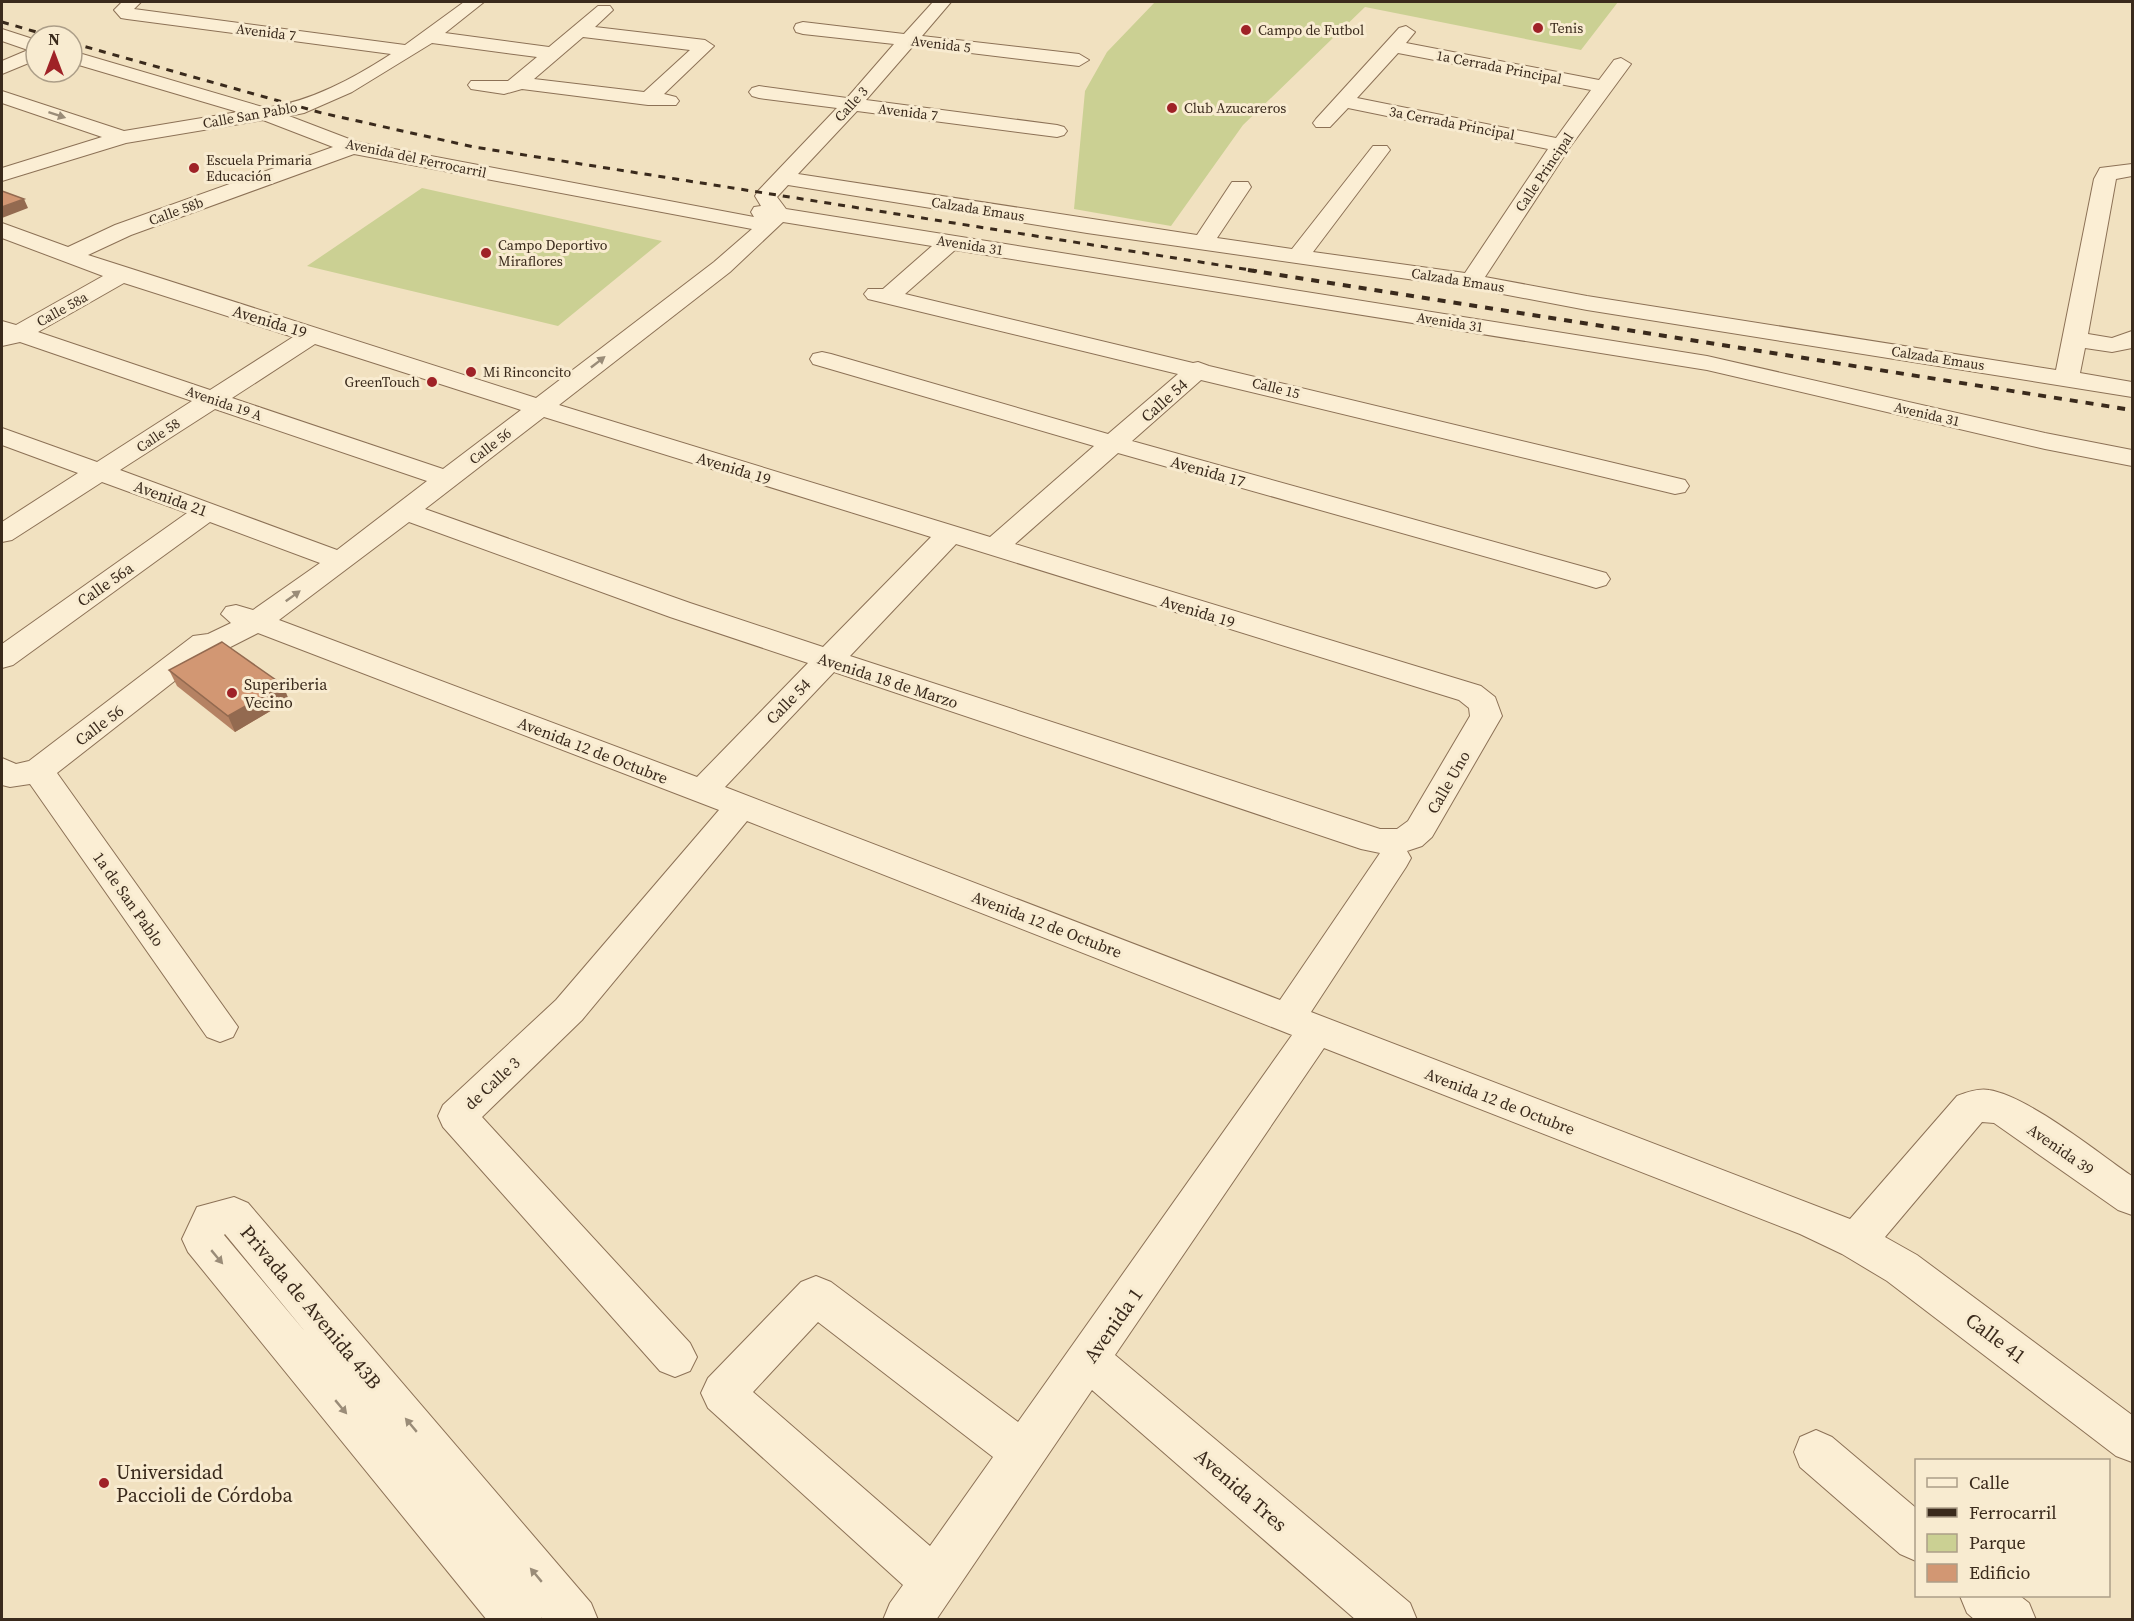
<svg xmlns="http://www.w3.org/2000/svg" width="2134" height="1621" font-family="'Source Serif 4',serif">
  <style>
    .green { fill: #cbd093 }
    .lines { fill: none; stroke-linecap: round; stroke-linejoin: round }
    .minor-casing { stroke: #8c7156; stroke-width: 2 }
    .minor { fill: #fbeed4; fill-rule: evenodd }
    .rail-far1 { stroke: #3a2a1c; stroke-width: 3; stroke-dasharray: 7 7; stroke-linecap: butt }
    .rail { stroke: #3a2a1c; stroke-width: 4; stroke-dasharray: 8 8; stroke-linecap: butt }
    .wall { fill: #b58263 }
    .shaded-wall { fill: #936a50 }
    .building { fill: #d29773; stroke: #936a50; stroke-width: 1.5 }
    .oneway { fill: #9a8c78 }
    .poi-dot { fill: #9f2227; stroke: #f8ebd0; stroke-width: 2 }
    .labels { text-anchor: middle; stroke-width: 6; stroke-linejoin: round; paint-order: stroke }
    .far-poi-label { font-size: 14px; fill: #3a2a1c; stroke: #f8ebd0; text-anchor: start }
    .far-street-label { font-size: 14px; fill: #3a2a1c; stroke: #f8ebd0 }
    .street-label { font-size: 16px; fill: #3a2a1c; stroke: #f8ebd0 }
    .poi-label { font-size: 16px; fill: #3a2a1c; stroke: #f8ebd0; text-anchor: start }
    .near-street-label { font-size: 20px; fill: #3a2a1c; stroke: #f8ebd0 }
    .near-poi-label { font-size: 20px; fill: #3a2a1c; stroke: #f8ebd0; text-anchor: start }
  </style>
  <rect width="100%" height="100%" fill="#f1e1c0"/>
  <path class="green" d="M1155,2h463l-37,48 -216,-43 -122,118 -72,101 -97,-17 11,-118 22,-39z
    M422,188l240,53 -104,85 -251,-60z"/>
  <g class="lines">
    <g class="minor-casing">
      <path id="minor" d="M122,2h19l-7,7 271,36 59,-43h20l-39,31 104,14 49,-41h12l3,4 -18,17 110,13 9,6 -50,48 12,3 3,4 -3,4h-28l-126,-16 -18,5 -33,-5 -3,-4 3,-4h37l29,-24 -105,-14 -80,49 -48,21 -15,3 68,26 397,75 -3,-5 3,-5 7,-1 -6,-10 3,-5 79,-83 -78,-10 -7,-2 -3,-4 3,-4 7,-2 88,12 47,-54 -91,-10 -7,-2 -2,-4 2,-4 7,-2 101,12 29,-32h18l-29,34 157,18 10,6 -10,6 -166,-20 -47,54 191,25 7,2 3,4 -3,4 -7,2 -200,-26 -59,63 399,61 35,-53h16l3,5 -34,51 75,11 81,-103h14l3,4 -77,102 152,21 83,-124 -200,-41 -18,19h-14l-3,-4 3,-4 83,-91 7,-2 9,6 -9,11 193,37 15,-20 7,-2 10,6 -61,83 -85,130 102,19 469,74 38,-191 6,-11 32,-4v12l-16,3 -28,155 24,4 20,-7v17l-20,4 -27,-4 -5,25 52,9v15l-545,-87 -116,-22 -384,-55 -299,-48 -11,12 9,12 921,147 338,77 87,17v16l-87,-17 -338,-79 -752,-120 -50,44 288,69 5,-1 11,4 476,114 4,6 -4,6 -10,2 -474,-114 -69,61 474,132 4,6 -4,6 -10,3 -10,-3 -468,-132 -103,91 466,142 14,11 7,19 -70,121 -10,9 -15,5 4,7 -5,9 -95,145 539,207 107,-123c10,-4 22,-8 32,-6 39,6 109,63 143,86v39l-14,-5 -124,-87 -12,-1 -97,115 32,18 215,160v47l-16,-6 -229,-175 -45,-27 -42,-20 -476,-186 -209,307 295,248 7,17h-61l-264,-230 -156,230h-53l7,-17 13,-18 -195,-177 -7,-15 7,-15 93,-96 15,-6 15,6 187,140 274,-387 -545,-214 -165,199 -100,97 208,226 7,14 -7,14 -15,6 -15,-6 -217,-244 -5,-11 5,-11 113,-105 163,-190 -461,-177 -63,32 -138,108 181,254 -5,10 -13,5 -13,-5 -177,-253 -20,3 -8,-2v-27l14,6 13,-3 164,-125 15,-2 23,-11 -10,-9 5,-7 10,-2 17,5 67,-47 -110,-41 -197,143 -11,3v-24l185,-131 -85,-31 -90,58 -10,2v-20l76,-49 -76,-28v-17l95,34 95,-61 -172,-59 -18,4v-25l14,4 87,-49 -101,-38v-15l66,24 47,-22 218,-78 -70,-27 -137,23 -124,38v-13l100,-31 -100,-34v-12l122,40 114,-19 -166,-49v-12l194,57c46,-7 86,-29 125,-54l-264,-35 -6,-1 -7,-8zM583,37l107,13 -46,42 -110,-13zM1398,53l193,37 -35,48 -199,-40zM354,154l398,75 -38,33 -178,136 -448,-143 43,-20zM783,222l149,24 -49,43h-15l-4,5 4,5 310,75 -70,60 -277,-80 -9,-2 -9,2 -3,5 3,5 281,82 -104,91 -431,-132 171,-133zM124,283l169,54 -83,53 -172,-58zM315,344l194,62 12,4 -78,59 -211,-71zM215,409l212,72 -90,69 -217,-80zM544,417l387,120 -108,110 -133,-44 -265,-94zM409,522l261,95 138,46 -111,114 -418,-157zM956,544l503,156 10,8 1,8 -62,105 -11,8h-17l-530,-173zM834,672l527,177 19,4 -100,147 -555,-213zM818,1322l175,135 -63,89 -177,-154z
        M2,29l34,11v20l-34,14v-13l26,-11 -26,-9z
        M234,1197l14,6 343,400 7,17h-55l-2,-3 1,3h-55l-299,-368 -6,-13 15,-32zM225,1234l82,100 -83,-99z
        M1816,1430l16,7 84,71v53l-16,-7 -100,-87 -6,-15 6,-15z
        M1960,1596h60l9,7 7,17h-61l-8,-7z"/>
    </g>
    <use href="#minor" class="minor"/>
    <path class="rail-far1" d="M2,22l48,14
      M72,43l250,70 152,34 783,124"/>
    <path class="rail" d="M1248,270l884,140"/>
  </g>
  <path class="wall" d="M169,670l120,30 -54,32 -58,-46z"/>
  <path class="shaded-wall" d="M24,199l4,9 -26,10v-11z
    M283,685l6,15 -54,32 -7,-16z"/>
  <path class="building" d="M2,191l22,8 -22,8z
    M222,642l61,43 -55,31 -59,-46z"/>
  <defs><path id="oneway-solid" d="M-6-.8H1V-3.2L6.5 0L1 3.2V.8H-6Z" transform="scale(1.5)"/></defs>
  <g class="oneway">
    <use href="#oneway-solid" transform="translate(57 115) rotate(18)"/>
    <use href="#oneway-solid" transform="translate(598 362) rotate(-38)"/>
    <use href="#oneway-solid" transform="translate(293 596) rotate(-36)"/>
    <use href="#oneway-solid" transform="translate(217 1257) rotate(50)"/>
    <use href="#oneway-solid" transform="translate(341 1407) rotate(50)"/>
    <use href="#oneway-solid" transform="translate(411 1425) rotate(-130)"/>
    <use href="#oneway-solid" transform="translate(536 1575) rotate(-130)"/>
  </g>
  <g class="poi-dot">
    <circle cx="1538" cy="28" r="6"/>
    <circle cx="1246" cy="30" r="6"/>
    <circle cx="1172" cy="108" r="6"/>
    <circle cx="194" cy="168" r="6"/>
    <circle cx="486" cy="253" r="6"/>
    <circle cx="471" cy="372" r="6"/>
    <circle cx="432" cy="382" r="6"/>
    <circle cx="232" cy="693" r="6"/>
    <circle cx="104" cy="1483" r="6"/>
  </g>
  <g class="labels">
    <g class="far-poi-label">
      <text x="1550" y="33">Tenis</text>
      <text x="1258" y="35">Campo de Futbol</text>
      <text x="1184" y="113">Club Azucareros</text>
      <text x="206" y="165">Escuela Primaria<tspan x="206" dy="16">Educación</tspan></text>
      <text x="498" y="250">Campo Deportivo<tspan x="498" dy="16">Miraflores</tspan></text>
      <text x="483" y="377">Mi Rinconcito</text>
      <text x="420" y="387" text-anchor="end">GreenTouch</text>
    </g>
    <g class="far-street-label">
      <text transform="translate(266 32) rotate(7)" y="5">Avenida 7</text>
      <text transform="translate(941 44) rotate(7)" y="5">Avenida 5</text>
      <text transform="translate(1499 67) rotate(11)" y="5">1a Cerrada Principal</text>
      <text transform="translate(851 104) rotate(-48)" y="5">Calle 3</text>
      <text transform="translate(908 112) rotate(7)" y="5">Avenida 7</text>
      <text transform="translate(250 115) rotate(-10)" y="5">Calle San Pablo</text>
      <text transform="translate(1452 123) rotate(11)" y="5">3a Cerrada Principal</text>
      <text transform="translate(416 158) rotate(12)" y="5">Avenida del Ferrocarril</text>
      <text transform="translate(1544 172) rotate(-56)" y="5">Calle Principal</text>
      <text transform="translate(978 209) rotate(9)" y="5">Calzada Emaus</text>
      <text transform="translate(176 211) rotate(-20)" y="5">Calle 58b</text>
      <text transform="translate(970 245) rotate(9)" y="5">Avenida 31</text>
      <text transform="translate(1458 280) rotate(9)" y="5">Calzada Emaus</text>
      <text transform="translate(62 309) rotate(-29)" y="5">Calle 58a</text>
      <text transform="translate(1450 322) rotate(9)" y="5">Avenida 31</text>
      <text transform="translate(1938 358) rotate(9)" y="5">Calzada Emaus</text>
      <text transform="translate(1276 388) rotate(14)" y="5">Calle 15</text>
      <text transform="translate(224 403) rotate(19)" y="5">Avenida 19 A</text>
      <text transform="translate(1927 414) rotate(13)" y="5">Avenida 31</text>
      <text transform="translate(158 435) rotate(-34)" y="5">Calle 58</text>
      <text transform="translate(490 446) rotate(-38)" y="5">Calle 56</text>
    </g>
    <g class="street-label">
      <text transform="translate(270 321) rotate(17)" y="6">Avenida 19</text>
      <text transform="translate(1164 400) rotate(-42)" y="6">Calle 54</text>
      <text transform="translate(734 468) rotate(17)" y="6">Avenida 19</text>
      <text transform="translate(1208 471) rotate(16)" y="6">Avenida 17</text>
      <text transform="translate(171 498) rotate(20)" y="6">Avenida 21</text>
      <text transform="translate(105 584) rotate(-35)" y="6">Calle 56a</text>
      <text transform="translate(1198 611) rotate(17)" y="6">Avenida 19</text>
      <text transform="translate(888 680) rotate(18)" y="6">Avenida 18 de Marzo</text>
      <text transform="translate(788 701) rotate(-46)" y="6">Calle 54</text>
      <text transform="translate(99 725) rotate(-37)" y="6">Calle 56</text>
      <text transform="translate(593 750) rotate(21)" y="6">Avenida 12 de Octubre</text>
      <text transform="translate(1448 782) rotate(-60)" y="6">Calle Uno</text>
      <text transform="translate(129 899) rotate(55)" y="6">1a de San Pablo</text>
      <text transform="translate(1047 924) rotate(21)" y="6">Avenida 12 de Octubre</text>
      <text transform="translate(492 1083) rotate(-43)" y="6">de Calle 3</text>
      <text transform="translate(1500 1101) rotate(21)" y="6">Avenida 12 de Octubre</text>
      <text transform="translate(2061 1149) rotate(35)" y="6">Avenida 39</text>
    </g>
    <g class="poi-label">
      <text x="244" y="690">Superiberia<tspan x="244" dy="18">Vecino</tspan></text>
    </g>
    <g class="near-street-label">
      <text transform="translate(311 1307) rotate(50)" y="7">Privada de Avenida 43B</text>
      <text transform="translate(1113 1325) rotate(-55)" y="7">Avenida 1</text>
      <text transform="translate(1996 1338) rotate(37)" y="7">Calle 41</text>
      <text transform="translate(1241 1490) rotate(41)" y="7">Avenida Tres</text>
    </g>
    <g class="near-poi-label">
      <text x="116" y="1479">Universidad<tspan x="116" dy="23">Paccioli de Córdoba</tspan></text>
    </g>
  </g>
  <rect width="2134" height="1621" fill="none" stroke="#3a2a1c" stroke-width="6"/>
  <rect x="1915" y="1459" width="195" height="138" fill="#f8ebd0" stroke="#ac9e88" stroke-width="1.5"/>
  <rect x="1927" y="1478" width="30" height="9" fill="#fbeed4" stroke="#ac9e88" stroke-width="1.5"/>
  <text x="1969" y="1489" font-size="18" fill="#3a2a1c">Calle</text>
  <rect x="1927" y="1508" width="30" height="9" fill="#3a2a1c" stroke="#ac9e88" stroke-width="1.5"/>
  <text x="1969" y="1519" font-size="18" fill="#3a2a1c">Ferrocarril</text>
  <rect x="1927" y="1534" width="30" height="18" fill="#cbd093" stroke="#ac9e88" stroke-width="1.5"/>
  <text x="1969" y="1549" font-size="18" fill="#3a2a1c">Parque</text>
  <rect x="1927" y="1564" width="30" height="18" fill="#d29773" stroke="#ac9e88" stroke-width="1.5"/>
  <text x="1969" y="1579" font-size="18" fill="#3a2a1c">Edificio</text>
  <g transform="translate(54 54)"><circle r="28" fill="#f8ebd0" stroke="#ac9e88" stroke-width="1.5"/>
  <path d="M0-4.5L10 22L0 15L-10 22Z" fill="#9f2227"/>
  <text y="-9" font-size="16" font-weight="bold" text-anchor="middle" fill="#3a2a1c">N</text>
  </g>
</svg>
